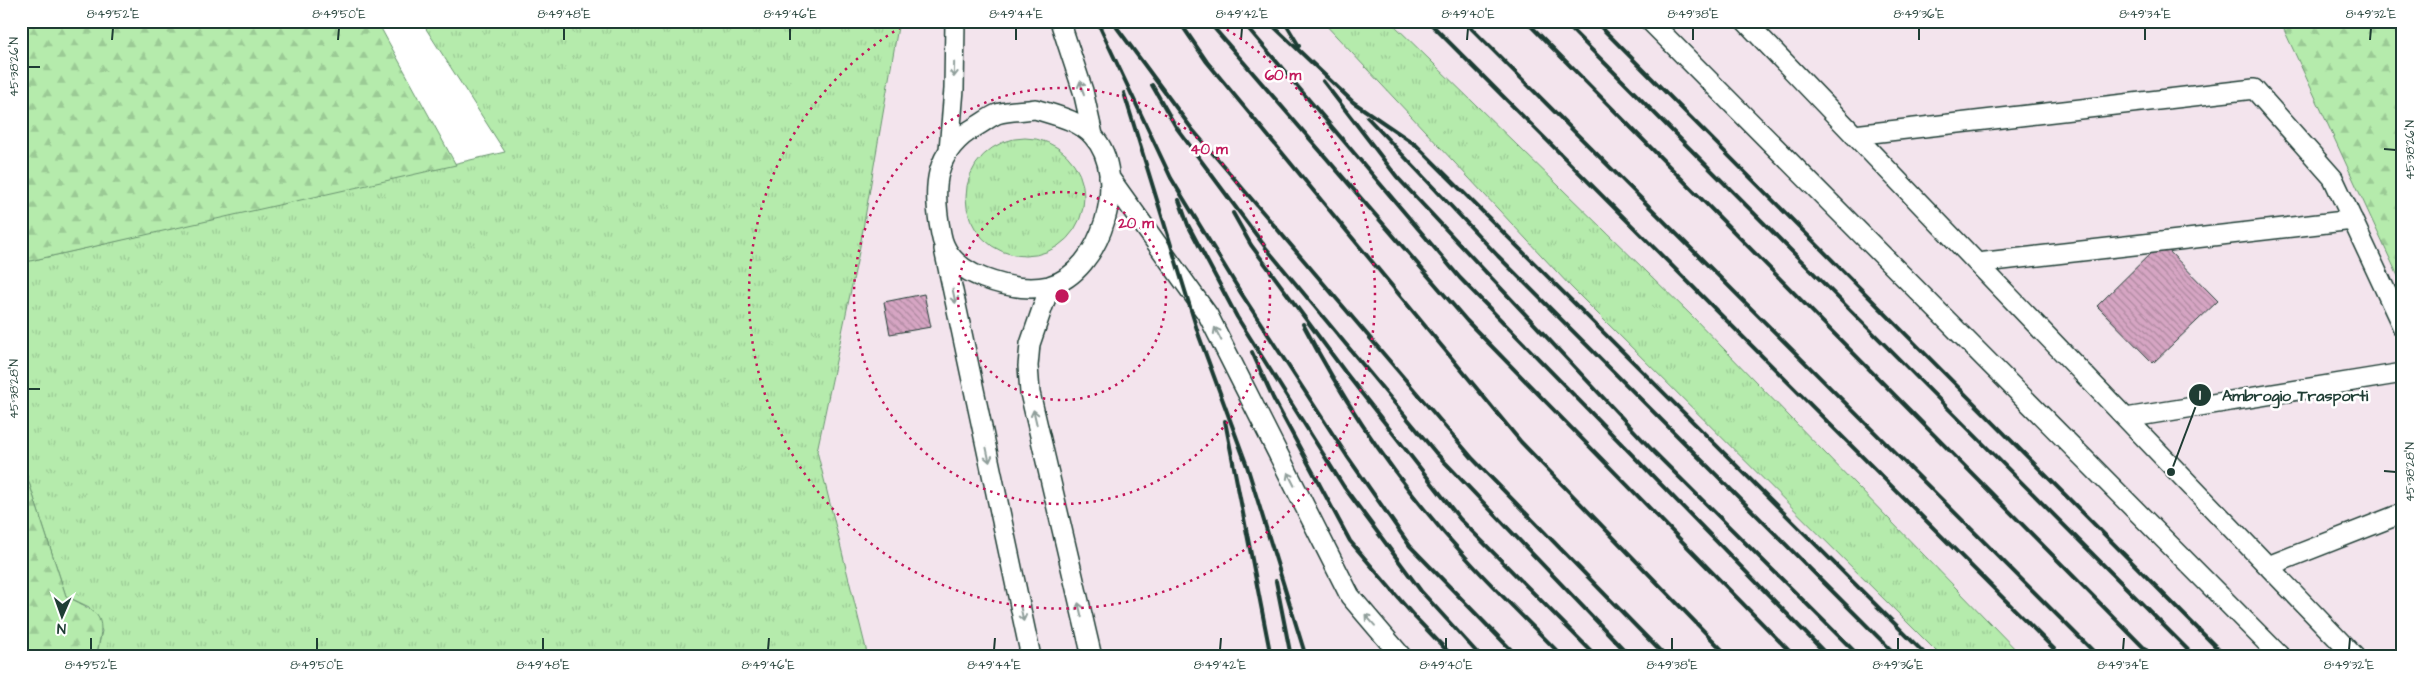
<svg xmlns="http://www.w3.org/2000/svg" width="2424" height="678" font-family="'Architects Daughter',sans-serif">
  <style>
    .built { fill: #f3e4ed }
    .grass { fill: url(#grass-tufts); stroke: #6a9470 }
    .forest { fill: url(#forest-firs); stroke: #6a9470 }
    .building { fill: url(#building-back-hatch); stroke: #1f3d34 }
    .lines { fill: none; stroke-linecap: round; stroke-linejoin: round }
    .lane-casing { stroke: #1f3d34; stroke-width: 22 }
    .lane { stroke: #fff; stroke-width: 19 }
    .rail { stroke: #1f3d34; stroke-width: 4 }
    .oneway { stroke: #8f9e9a }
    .ticks { fill: none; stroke: #1f3d34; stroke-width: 2 }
    .ring { fill: none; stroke: #c2185b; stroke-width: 2.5; stroke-dasharray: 2.5 5 }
    .centre { fill: #c2185b; stroke: #fff; stroke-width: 2.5 }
    .ring-label { font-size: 15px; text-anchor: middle; font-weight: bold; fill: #c2185b; stroke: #fff; stroke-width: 5; stroke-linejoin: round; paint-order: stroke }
    .leader { fill: none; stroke: #1f3d34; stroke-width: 2 }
    .callout-dot { fill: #1f3d34; stroke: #fff; stroke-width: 2 }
    .mark-label { font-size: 15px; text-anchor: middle; font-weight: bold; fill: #fff }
    .callout-label { font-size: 16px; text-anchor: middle; font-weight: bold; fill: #1f3d34; stroke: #fff; stroke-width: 5; stroke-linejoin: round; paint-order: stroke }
    .neatline { fill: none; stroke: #1f3d34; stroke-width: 2 }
    .ticks-label { font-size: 12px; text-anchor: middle; fill: #1f3d34 }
  </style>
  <defs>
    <pattern id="grass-tufts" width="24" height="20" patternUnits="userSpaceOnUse" patternTransform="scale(1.25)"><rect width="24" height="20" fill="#b5ebac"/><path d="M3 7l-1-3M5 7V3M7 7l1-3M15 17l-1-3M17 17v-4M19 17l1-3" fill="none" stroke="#9bca95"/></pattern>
    <pattern id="forest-firs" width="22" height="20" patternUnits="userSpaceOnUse" patternTransform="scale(1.25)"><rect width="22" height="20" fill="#b5ebac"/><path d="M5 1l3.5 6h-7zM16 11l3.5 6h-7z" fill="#9bca95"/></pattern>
    <pattern id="building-back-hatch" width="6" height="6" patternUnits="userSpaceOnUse" patternTransform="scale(1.25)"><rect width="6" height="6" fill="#d6a5c3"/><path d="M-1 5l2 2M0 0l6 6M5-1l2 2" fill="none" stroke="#ad889f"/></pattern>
  </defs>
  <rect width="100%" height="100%" fill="#fff"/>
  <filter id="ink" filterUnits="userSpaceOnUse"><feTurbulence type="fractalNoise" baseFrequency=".02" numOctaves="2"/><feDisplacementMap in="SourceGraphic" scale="10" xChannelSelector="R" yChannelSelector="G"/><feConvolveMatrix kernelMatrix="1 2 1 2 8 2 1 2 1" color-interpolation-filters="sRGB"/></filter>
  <g filter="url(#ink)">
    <path class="built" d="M899,21h423l249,266 371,370h-1074l-51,-206 42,-199z
      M1390,21h890l123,266v370h-380l-332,-342z"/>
    <path class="grass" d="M421,21h478l-40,231 -42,199 51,206h-772l6,-26 -13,-24 -23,-11 -45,-138v-195l484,-111z
      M1322,21h68l301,294 332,342h-81l-371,-370z
      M966 197a59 59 0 1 1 118 0a59 59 0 1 1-118 0Z"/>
    <path class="forest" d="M21,21h356l79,144 -435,98z
      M2280,21h123v266z
      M21,458l45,138c37,19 40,19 30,61h-75z"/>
    <path class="building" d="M2161,243l57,58 -65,62 -56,-57z
      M924,294l7,33 -41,7 -6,-32z"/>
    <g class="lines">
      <g class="lane-casing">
        <path id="lane" d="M1060,21l23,70 10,44
          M1650,21l631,636
          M1745,21l610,636
          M1035,109c19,6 44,11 58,27 37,40 9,136 -44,150 -22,5 -45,0 -66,-8 -21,-8 -38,-21 -42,-44 -9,-46 -8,-83 36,-108 7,-4 13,-9 20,-12 11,-4 26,-3 38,-5z
          M1854,135l400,-46 79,89 70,150
          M949,150l5,-61 1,-68
          M1109,177l99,138 142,281 52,61
          M944,249l87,408
          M1977,263l376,-43
          M1050,286l-20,58 -2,22 2,27 62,264
          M2126,418l277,-45
          M2268,566l135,-53"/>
      </g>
      <use href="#lane" class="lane"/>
      <path class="rail" d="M1097,21l74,157 70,115 106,163 63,90 108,111
        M1112,21l80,108 281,330 193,198
        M1179,21l28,41 314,380 208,215
        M1208,21l259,300 328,336
        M1242,21l218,257 369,379
        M1268,21l85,81 63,43 512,512
        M1284,21l15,25
        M1428,21l634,636
        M1464,21l635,636
        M1526,21l627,636
        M1563,21l632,636
        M1595,21l631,636
        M1323,81l74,96 257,275 206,205
        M1152,85l24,42 90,121 170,205 195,204
        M1124,93l75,243 48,130 59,191
        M1367,117l131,139 400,401
        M1179,200l9,25 49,92 107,170 77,104 60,66
        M1233,213l18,32 94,127 115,147 137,138
        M1303,324c45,86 101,167 167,238 30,33 62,63 93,95
        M1252,352l21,46 77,143 63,74 40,42
        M1225,421l46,236
        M1276,581l15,76"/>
    </g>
    <defs><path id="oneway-shaft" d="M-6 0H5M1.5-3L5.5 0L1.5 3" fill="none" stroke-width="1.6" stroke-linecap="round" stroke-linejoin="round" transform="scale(1.25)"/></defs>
    <g class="oneway">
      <use href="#oneway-shaft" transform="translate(954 70) rotate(91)"/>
      <use href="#oneway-shaft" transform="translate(1082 88) rotate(-105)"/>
      <use href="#oneway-shaft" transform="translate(954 296) rotate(78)"/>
      <use href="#oneway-shaft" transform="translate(1218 334) rotate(-117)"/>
      <use href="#oneway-shaft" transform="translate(1035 417) rotate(-103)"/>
      <use href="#oneway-shaft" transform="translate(988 455) rotate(78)"/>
      <use href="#oneway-shaft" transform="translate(1291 479) rotate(-117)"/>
      <use href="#oneway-shaft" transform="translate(1080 610) rotate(-103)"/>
      <use href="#oneway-shaft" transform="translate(1022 614) rotate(78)"/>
      <use href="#oneway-shaft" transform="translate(1370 620) rotate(-131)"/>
    </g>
  </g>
  <path class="ticks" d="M112,40l1,-12M338,40l1,-12M564,40v-12M790,40v-12M1016,40v-12M1241,40l1,-12M1467,40l1,-12M1693,40v-12M1919,40v-12M2145,40v-12M2370,40l1,-12M28,67h12M2384,149l12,1M28,389h12M2384,471l12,1M91,650v-12M317,650v-12M543,650v-12M768,650l1,-12M994,650l1,-12M1220,650l1,-12M1446,650v-12M1672,650v-12M1898,650v-12M2123,650l1,-12M2349,650l1,-12"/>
  <g class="ring">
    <circle cx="1062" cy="296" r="104"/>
    <circle cx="1062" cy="296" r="208"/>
    <path d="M1214 22A313 313 0 1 1 910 22"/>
  </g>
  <circle cx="1062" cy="296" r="8" class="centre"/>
  <g class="ring-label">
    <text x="1283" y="80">60 m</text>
    <text x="1209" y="154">40 m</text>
    <text x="1136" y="228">20 m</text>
  </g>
  <path class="leader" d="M2171 472L2200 395"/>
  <g class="callout-dot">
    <circle cx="2171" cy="472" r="5"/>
    <circle cx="2200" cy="395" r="12"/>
  </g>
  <g class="mark-label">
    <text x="2200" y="400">1</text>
  </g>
  <g class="callout-label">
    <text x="2295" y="401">Ambrogio Trasporti</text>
  </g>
  <rect width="2424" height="678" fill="none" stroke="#fff" stroke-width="55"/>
  <g transform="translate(62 616) rotate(182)" stroke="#ffffff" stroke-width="4" paint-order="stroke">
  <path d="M0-4L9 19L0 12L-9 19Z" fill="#1f3d34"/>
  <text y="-8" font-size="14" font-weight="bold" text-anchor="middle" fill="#1f3d34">N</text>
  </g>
  <rect x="28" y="28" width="2368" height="622" class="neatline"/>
  <g class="ticks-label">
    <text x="113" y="18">8°49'52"E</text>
    <text x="339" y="18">8°49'50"E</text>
    <text x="564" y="18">8°49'48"E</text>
    <text x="790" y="18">8°49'46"E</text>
    <text x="1016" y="18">8°49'44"E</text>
    <text x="1242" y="18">8°49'42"E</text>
    <text x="1468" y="18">8°49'40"E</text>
    <text x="1693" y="18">8°49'38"E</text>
    <text x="1919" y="18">8°49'36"E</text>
    <text x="2145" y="18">8°49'34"E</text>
    <text x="2371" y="18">8°49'32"E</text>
    <text transform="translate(14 67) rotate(-90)" y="4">45°38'26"N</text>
    <text transform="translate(2410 150) rotate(-90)" y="4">45°38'26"N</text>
    <text transform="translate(14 389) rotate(-90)" y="4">45°38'28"N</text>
    <text transform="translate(2410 472) rotate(-90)" y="4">45°38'28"N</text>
    <text x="91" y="669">8°49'52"E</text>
    <text x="317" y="669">8°49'50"E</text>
    <text x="543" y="669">8°49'48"E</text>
    <text x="768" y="669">8°49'46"E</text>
    <text x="994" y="669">8°49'44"E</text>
    <text x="1220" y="669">8°49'42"E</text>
    <text x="1446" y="669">8°49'40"E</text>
    <text x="1672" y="669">8°49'38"E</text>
    <text x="1898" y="669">8°49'36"E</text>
    <text x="2123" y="669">8°49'34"E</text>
    <text x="2349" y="669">8°49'32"E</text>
  </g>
</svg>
